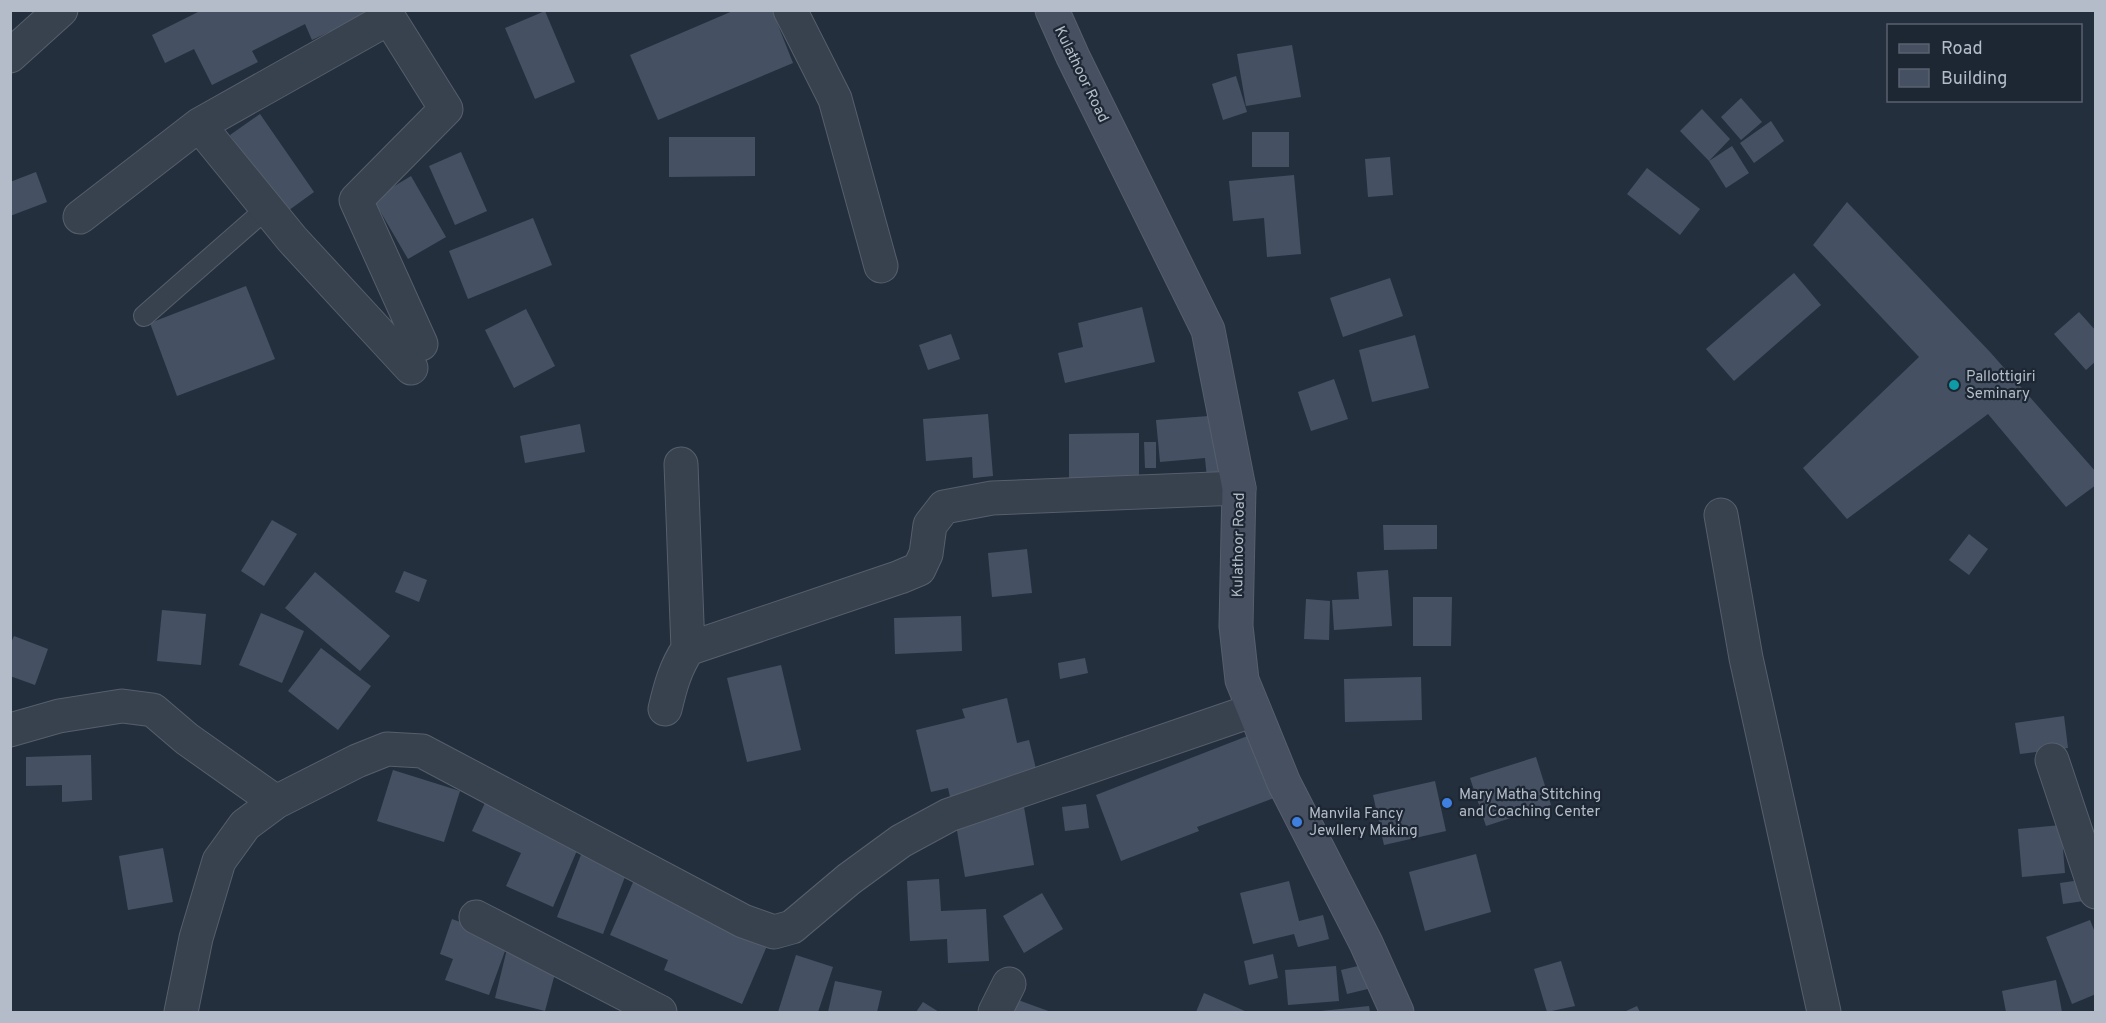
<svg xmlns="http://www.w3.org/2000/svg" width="2106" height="1023" font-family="Overpass,sans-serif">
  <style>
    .building { fill: #455162 }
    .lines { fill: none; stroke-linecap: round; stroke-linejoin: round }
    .service-casing { stroke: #565f6c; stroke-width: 22 }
    .minor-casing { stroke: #565f6c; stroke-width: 35 }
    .secondary-casing { stroke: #565f6c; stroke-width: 35 }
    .service { stroke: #38414e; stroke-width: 20 }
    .minor { stroke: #38414e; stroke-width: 33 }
    .secondary { stroke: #465061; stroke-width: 33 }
    .culture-dot { fill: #0f9aa8; stroke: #1d2633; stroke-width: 2 }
    .shop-dot { fill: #3f7fe0; stroke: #1d2633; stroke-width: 2 }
    .labels { text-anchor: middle; stroke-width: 4.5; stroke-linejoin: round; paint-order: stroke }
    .street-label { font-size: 15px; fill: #b4bcc9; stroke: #1d2633 }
    .poi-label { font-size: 15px; fill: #b4bcc9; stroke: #1d2633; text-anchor: start }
  </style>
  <rect width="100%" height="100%" fill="#242f3e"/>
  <path class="building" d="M202,10h161l2,5 -53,25 -7,-16 -53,27 6,11 -46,23 -18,-36 -29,14 -13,-28z
    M735,10h37l21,53 -135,57 -28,-65z
    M545,11l30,71 -40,17 -30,-71z
    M1292,45l9,52 -55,9 -9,-52z
    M1236,76l11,36 -24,8 -11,-36z
    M1741,98l21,24 -21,18 -20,-23z
    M1702,109l28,30 -21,22 23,-15 17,27 -23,15 -17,-27 -29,-30z
    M260,114l54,78 -29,21 -55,-78z
    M1771,121l13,20 -30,22 -14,-20z
    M1252,132h37v35h-37z
    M669,137h86v39l-86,1z
    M461,152l26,59 -32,14 -26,-59z
    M1390,157l3,38 -25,2 -3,-38z
    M1647,168l53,41 -20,26 -53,-41z
    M36,172l11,30 -37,14v-34z
    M1294,175l7,79 -34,3 -3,-39 -31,3 -4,-40z
    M411,176l35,61 -38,22 -35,-60z
    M1847,202l143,150 106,120v13l-30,22 -78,-93 -141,105 -44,-51 116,-111 -106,-112z
    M533,218l19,47 -84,34 -19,-48z
    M1794,273l27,32 -87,76 -28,-32z
    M1390,278l13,38 -60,21 -13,-39z
    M246,286l29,73 -98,37 -27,-73z
    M1142,307l13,55 -90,21 -7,-30 25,-6 -5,-24z
    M526,309l29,57 -41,22 -29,-58z
    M2079,312l17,19v30l-10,9 -32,-36z
    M951,334l9,25 -32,11 -9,-25z
    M1415,335l14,53 -57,14 -13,-52z
    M1334,379l14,40 -37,12 -13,-39z
    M988,414l5,62 -20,2 -1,-21 -46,4 -3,-42z
    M1222,415l5,62 -20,2 -2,-21 -45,4 -4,-42z
    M580,424l5,28 -60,11 -5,-27z
    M1139,433v49l-70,1v-49z
    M1144,442h12v26h-11z
    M272,520l25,14 -33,52 -23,-15z
    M1383,525h54v24l-53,1z
    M1969,534l19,15 -19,26 -20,-15z
    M1027,549l5,44 -40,4 -4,-44z
    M1388,570l4,56 -58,4 -2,-30 27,-1 -2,-27z
    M404,571l23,9 -8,22 -24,-10z
    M315,572l75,64 -30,35 -75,-63z
    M1413,597h39l-1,49h-38z
    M1306,599l24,2 -1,39 -25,-1z
    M162,610l44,4 -5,51 -44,-4z
    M261,613l43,18 -22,52 -43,-18z
    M961,616l1,35 -67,3 -1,-36z
    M14,636l34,13 -13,36 -25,-9v-31z
    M321,648l50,38 -33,44 -50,-39z
    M1085,658l3,15 -28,6 -2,-16z
    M781,665l20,85 -54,12 -20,-84z
    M1421,677l1,43 -77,2 -1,-43z
    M1007,698l10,45 12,-3 8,33 -50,11 4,17 -38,9 -5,-22 -17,4 -15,-62 49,-12 -3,-9z
    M2064,716l4,32 -48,6 -5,-31z
    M1250,735l24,63 -77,29 2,4 -78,30 -25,-66z
    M91,755l1,45 -30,2v-17l-36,1v-29z
    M1536,757l15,48 -65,21 -16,-48z
    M393,770l67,21 -16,51 -67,-21z
    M1435,781l11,50 -62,14 -11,-50z
    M490,792l94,42 -31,73 -47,-21 15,-33 -49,-22z
    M1086,804l3,24 -24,3 -3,-24z
    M1024,807l10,58 -69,12 -10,-58z
    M2061,825l4,48 -43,4 -4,-48z
    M163,848l10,54 -45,8 -9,-54z
    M582,852l46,17 -25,65 -46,-17z
    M1476,854l15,58 -66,19 -16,-59z
    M939,879l2,32 45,-2 3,52 -41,2 -1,-24 -37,2 -3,-60z
    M634,880l136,59 -28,65 -78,-34 4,-10 -58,-25z
    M2081,880l3,21 -21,3 -3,-21z
    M1289,881l10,40 24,-6 6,24 -31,8 -4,-13 -41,10 -13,-51z
    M1042,893l21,36 -39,24 -21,-37z
    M452,919l57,21 -20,55 -44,-15 8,-21 -13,-5z
    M2090,920l6,15v59l-24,10 -26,-67z
    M507,949l51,13 -13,49 -50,-13z
    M1273,954l5,24 -29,7 -5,-24z
    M796,955l37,12 -15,45h-40z
    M1561,961l14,45 -28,6 -13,-43z
    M1371,963l5,24 -29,7 -6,-24z
    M1336,966l3,35 -51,4 -3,-35z
    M2056,980l6,32h-56l-4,-21z
    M835,981l47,10 -5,21h-49z
    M1204,993l43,19h-51z
    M1010,997l41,15h-47z
    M923,1002l16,10h-23z
    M1369,1006l1,6h-49v-1z
    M1637,1006l3,6h-16z"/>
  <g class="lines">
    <g class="service-casing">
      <path id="service" d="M144,316l122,-107"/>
    </g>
    <g class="minor-casing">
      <path id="minor" d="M790,10l45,89 46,167
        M389,18l57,91 -90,91 65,144
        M10,56l51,-46
        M199,125l93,114 119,129
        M80,217l119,-92 190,-107 -4,-8
        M681,464l7,185
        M1721,515l25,143 78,354
        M665,709c5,-21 10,-41 23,-60l212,-72 19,-8 7,-15 4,-29 14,-18 48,-9 247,-10
        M10,730l49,-14 63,-10 31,4 34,29 89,63
        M2052,760l44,132
        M476,917l184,95
        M181,1012l15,-74 23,-77 26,-36 31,-23 81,-41 30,-12 35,2 321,170 31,11 18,-5 57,-48 52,-38 48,-26 305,-105
        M995,1012l14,-28"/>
    </g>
    <g class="secondary-casing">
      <path id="secondary" d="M1052,10l21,47 135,273 31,158 -3,138 6,54 42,103 82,160 31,69"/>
    </g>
    <use href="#service" class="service"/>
    <use href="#minor" class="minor"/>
    <use href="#secondary" class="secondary"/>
  </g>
  <circle class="culture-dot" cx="1954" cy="385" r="6"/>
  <g class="shop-dot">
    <circle cx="1447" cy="803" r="6"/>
    <circle cx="1297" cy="822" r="6"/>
  </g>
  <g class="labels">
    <g class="street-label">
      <text transform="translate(1082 74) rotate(64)" y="5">Kulathoor Road</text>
      <text transform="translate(1238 545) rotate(-89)" y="5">Kulathoor Road</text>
    </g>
    <g class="poi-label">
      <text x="1966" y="381">Pallottigiri<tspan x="1966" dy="17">Seminary</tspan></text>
      <text x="1459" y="799">Mary Matha Stitching<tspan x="1459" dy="17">and Coaching Center</tspan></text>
      <text x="1309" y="818">Manvila Fancy<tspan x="1309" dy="17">Jewllery Making</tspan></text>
    </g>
  </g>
  <rect width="2106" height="1023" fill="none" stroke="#b4bcc9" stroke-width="24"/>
  <rect x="1887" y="24" width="195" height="78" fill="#1d2633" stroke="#59626f" stroke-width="1.5"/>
  <rect x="1899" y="44" width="30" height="9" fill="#465061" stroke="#59626f" stroke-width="1.5"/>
  <text x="1941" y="54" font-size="18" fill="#b4bcc9">Road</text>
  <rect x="1899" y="69" width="30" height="18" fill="#455162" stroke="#59626f" stroke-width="1.5"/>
  <text x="1941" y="84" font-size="18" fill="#b4bcc9">Building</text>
</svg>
